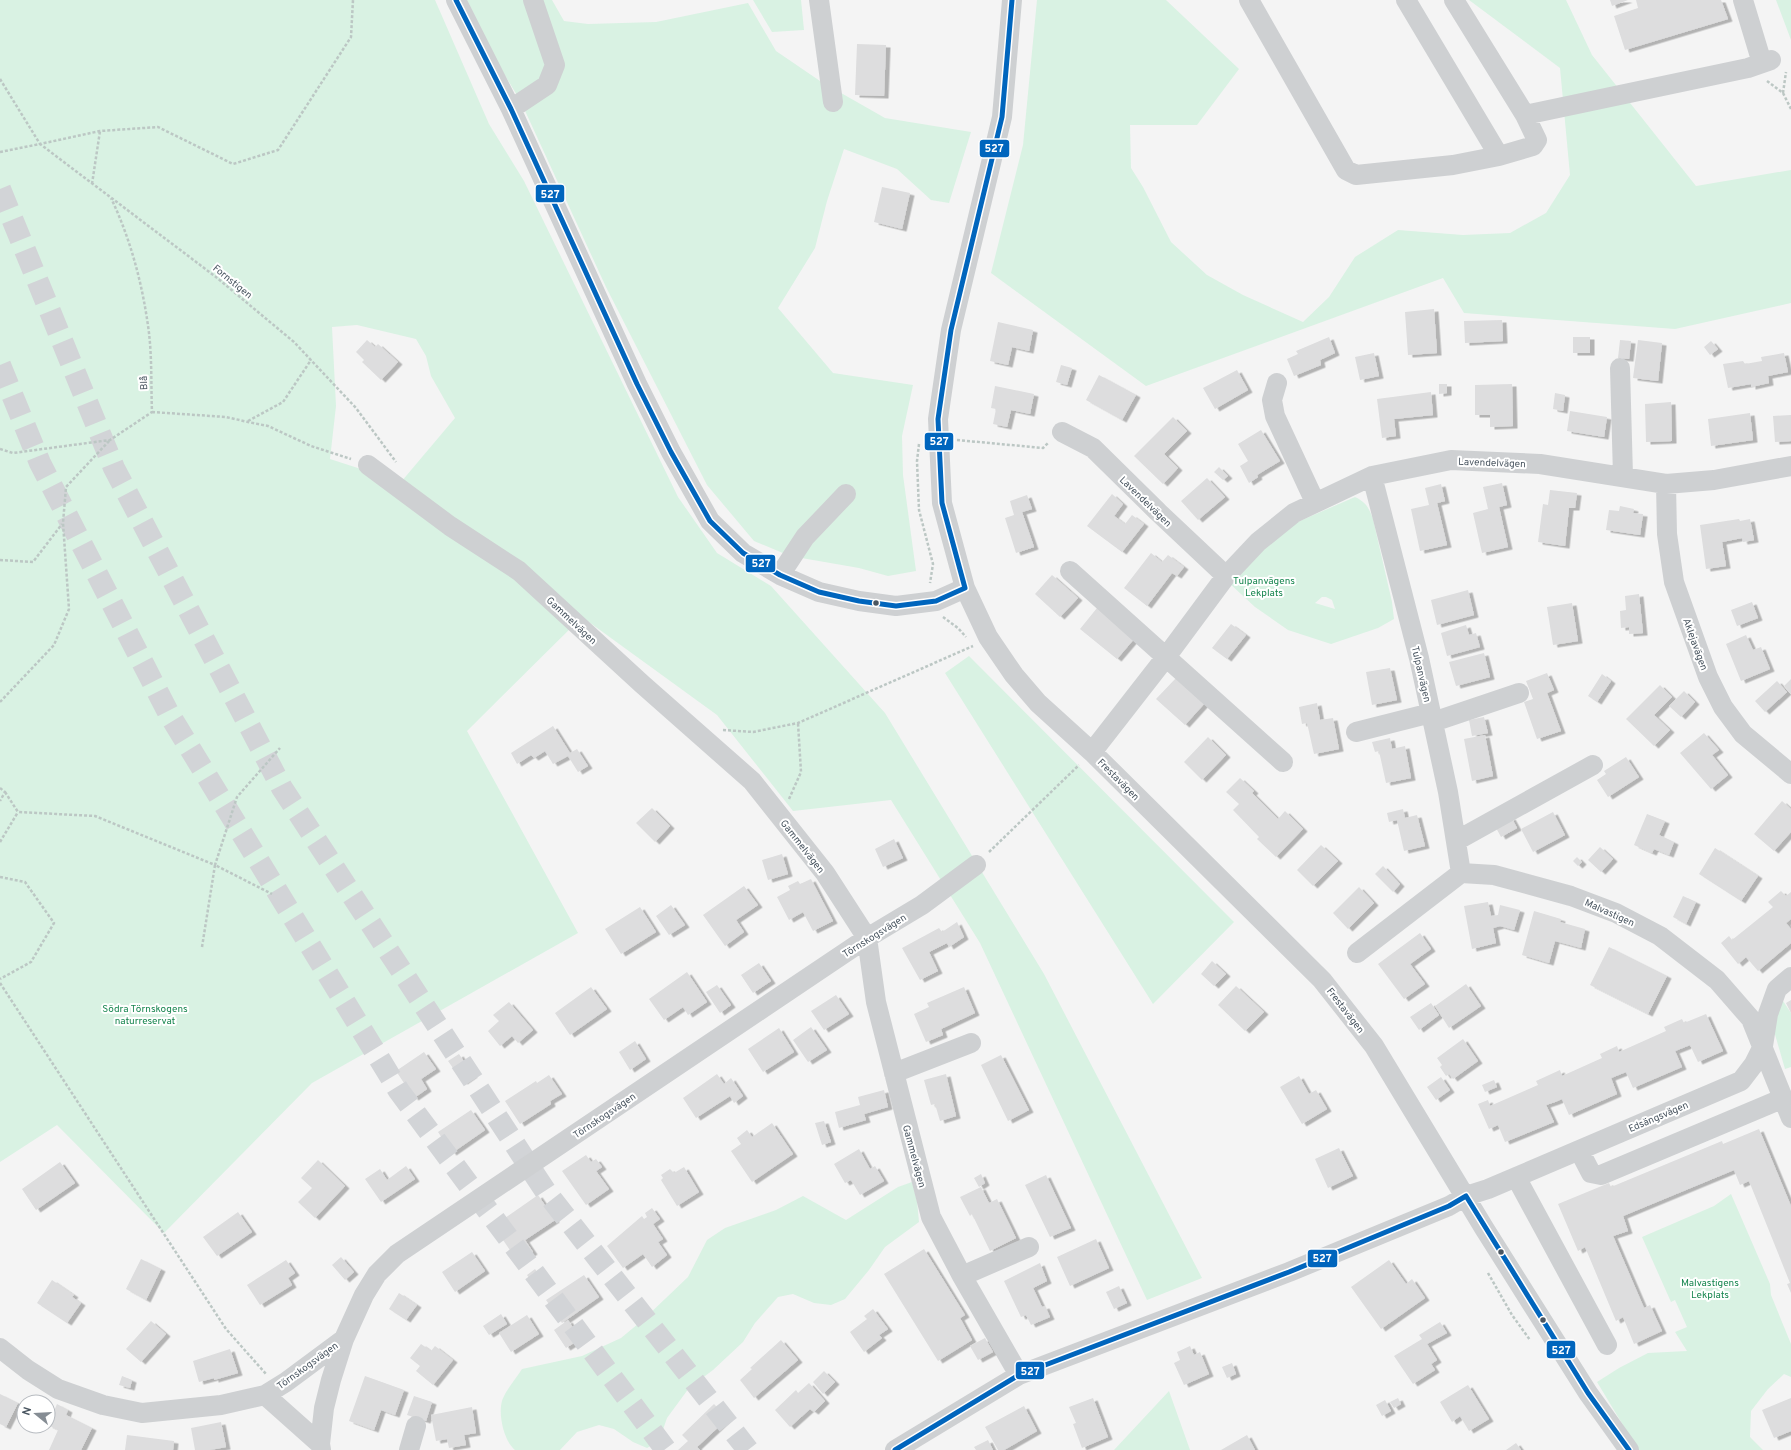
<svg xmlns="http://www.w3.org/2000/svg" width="1791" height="1450" font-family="Overpass,sans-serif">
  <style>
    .green { fill: #d9f2e3; fill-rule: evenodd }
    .building { fill: #ddddde; filter: url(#shadow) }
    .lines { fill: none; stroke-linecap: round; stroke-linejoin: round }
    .highway-tunnel { stroke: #d2d4d7; stroke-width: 22; stroke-dasharray: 22 11; stroke-linecap: butt }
    .path { stroke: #bcc7c4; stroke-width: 2.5; stroke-dasharray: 3 2; stroke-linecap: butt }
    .minor { stroke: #ced0d2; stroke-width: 20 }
    .bus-1-casing { stroke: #fff; stroke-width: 8 }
    .bus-1 { stroke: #0065bd; stroke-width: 5 }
    .bus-dot { fill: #4a5661; stroke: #fff; stroke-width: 1.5 }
    .labels { text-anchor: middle; stroke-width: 4; stroke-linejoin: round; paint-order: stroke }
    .street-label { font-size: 10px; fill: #4a5661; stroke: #fff }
    .park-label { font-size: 10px; fill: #17864f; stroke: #fff }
    .line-badge { stroke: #fff; stroke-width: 1.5 }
    .badge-label { font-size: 11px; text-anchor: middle; font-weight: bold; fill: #fff }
  </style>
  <defs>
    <filter id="shadow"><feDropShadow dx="4.5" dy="2.5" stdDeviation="0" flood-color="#0004"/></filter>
  </defs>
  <rect width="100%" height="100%" fill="#f4f4f4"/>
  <path class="green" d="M0,0h435l54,124 35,57 154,316 39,56 54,33 114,127 159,261 158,304 -55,22 -167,-357 -89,-143 -98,11 -76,-96 -135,-98 -115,114 111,202 -266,150 -148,150 -107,-108 -57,37zM357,325l59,14 10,17 5,20 24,42 -54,64 -71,-23 6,-53 -4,-79z
    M467,0h85l12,21 24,3 68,-2 92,-19 28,48 44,30 65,37 86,14 -22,71 -18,-3 -34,-31 -53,-20 -17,52 -12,47 -37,60 55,65 80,12 -11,51 1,39 13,96 -28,5 -29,-8 -69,-12 -36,-15 -47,-56 -101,-198 -85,-185 -21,-35z
    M753,0h48l3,30 -32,2z
    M1037,0h129l73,69 -42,56h-67l1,43 12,19 28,55 36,33 36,20 60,27 26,-25 26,-40 43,-27 65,5 47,-2 36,-20 24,-38 -10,-107 -91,-68h97l26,55 104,131 95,-16v133l-116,26 -211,-16 -21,-35 -297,108 -155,-113 32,-128z
    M1776,0h15v40z
    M1355,497c11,5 14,11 18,22l19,83 2,17 -16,9 -47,16 -43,-14 -33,-23 -27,-25 58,-55zM1322,597h4l6,3 3,9 -20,-6z
    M969,656l265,266 -81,82 -208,-331z
    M1781,998l10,15v54l-6,2 -11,-38z
    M912,1182l5,19 2,21 -34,25 -16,23 -24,29 -14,6 -17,-2 -21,-9 -15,3 -23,26 -12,19 -30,28 -24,18 -22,30 -8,23 -12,7 -14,-6 -19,-13 -15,-4 -22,7 -17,18h-45c-11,-9 -17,-35 -13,-49 2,-8 15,-24 20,-32l60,-13 39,-18 23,-19 44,-42 19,-37 18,-12 51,-18 27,-14 43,24 52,-33z
    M1731,1194l39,90 1,11 20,49v33l-7,-3 -16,15 -17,22 -1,26 13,13h-125l-41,-68 22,-14 29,-15 39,-2 -12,-19 12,-5 -12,-27 -4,2 -29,-65 72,-31z
    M1169,1391l21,59h-76z"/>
  <path class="building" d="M1610,0h18l-16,6z
    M1636,0h85l7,19 -103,31 -11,-34 24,-8z
    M857,44l29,1 -2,51 -29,-1z
    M882,187l28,6 -8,36 -28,-7z
    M1434,309l3,44 -29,2 -3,-43z
    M1502,320l1,21 -38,2 -1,-22z
    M998,322l35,8 -4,21 -17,-4 -4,18 -18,-4z
    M1329,337l6,16 -15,7 1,5 -27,11 -7,-17 11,-5 -2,-3z
    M1573,337h17v16h-17z
    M367,340l8,7 3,-3 20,18 -17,18 -19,-18 2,-2 -8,-8z
    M1620,340l11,1 -2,18 -11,-1z
    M1638,340l24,3 -4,38 -25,-3z
    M1711,341l7,8 -8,6 -6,-8z
    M1374,353l5,23 -19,4 -5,-23z
    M1784,353l4,19 -20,4 1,7 -18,4v-3l-23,4 -5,-24 20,-3 2,3 17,-3 -1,-4z
    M1061,365l11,3 -5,17 -11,-3z
    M1237,370l11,20 -33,19 -12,-21z
    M1099,375l37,20 -14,25 -36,-20z
    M1439,384h8v9l-8,1z
    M1512,384l1,42 -23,1v-12h-15v-30z
    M995,386l39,8 -4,20 -19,-4 -4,17 -14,-3 3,-15 -5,-1z
    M1431,392l2,23 -39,4 2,17 -14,2 -5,-39z
    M1555,393l10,2 -2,16 -10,-2z
    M1671,402l1,39 -26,1 -1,-38z
    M1570,411l37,6 -3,20 -37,-6z
    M1750,413l3,27 -42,6 -3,-27z
    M1791,415v26l-16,1 -2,-26z
    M1173,417l14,14 -23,23 14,14 -15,16 -29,-28z
    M1261,430l19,31 -23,14 1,2 -9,6 -9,-17 8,-5 -10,-17z
    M1219,467l9,9 -5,4 -9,-8z
    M1207,478l18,19 -27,23 -17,-19z
    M1502,483l5,22 -8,2 9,40 -26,6 -9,-40 15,-4 -5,-22z
    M1441,484l4,17 -8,2 10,42 -27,6 -9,-42 18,-4 -4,-17z
    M1550,490l27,3 -2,15h-6l-4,38 -27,-4 5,-38 5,1z
    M1112,494l11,10 -9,12 11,8 7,-9 12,9 -22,28 -35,-26z
    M1027,495l5,14 -10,3 12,35 -18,6 -11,-35 9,-3 -4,-14z
    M1620,506l14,3 -1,4 10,1 -3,21 -34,-5 3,-20 10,1z
    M1739,519l1,2 10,-2 4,21 -11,2 -1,-4 -20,4 4,24 -20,3 -6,-44z
    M1151,553l11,9 6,-7 16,12 -7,9 -5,-3 -25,33 -23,-18z
    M1052,575l26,23 -18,19 -25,-23z
    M1468,590l6,25 -37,10 -6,-25z
    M1639,594l4,39 -14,1v-7l-8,1 -1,-17 6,-1 -1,-14z
    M1752,602l6,16 -21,8 -6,-16z
    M1572,603l6,38 -25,4 -6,-38z
    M1097,608l37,31 -17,20 -37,-30z
    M1231,624l15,11 -19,24 -15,-11z
    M1466,625l3,10 7,-2 4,14 -33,9 -6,-23z
    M1746,635l7,15 8,-3 9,22 -29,12 -15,-37z
    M1484,653l6,24 -34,9 -7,-24z
    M1390,668l7,32 -25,5 -6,-33z
    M1547,673l7,17 -7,3 14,38 -24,8 -13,-37 9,-3 -7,-18z
    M1602,674l9,7 -14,21 -9,-6z
    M1176,678l28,26 -19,21 -29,-26z
    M1791,679v15l-7,-8z
    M1777,681l10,11 -22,20 -10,-11z
    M1660,685l12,12 -18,18 16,15 -16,16 -28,-27z
    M1684,691l11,11 -14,15 -12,-11z
    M1317,703l3,17 13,-2 6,31 -25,5 -7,-31 -5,1 -3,-17z
    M1484,717l4,16 -16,3 -3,-16z
    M553,726l17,27 7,-4 11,17 -10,6 -10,-16 -15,8 -8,-13 -11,7 -3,-3 -14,9 -6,-11z
    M1704,733l15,17 -7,5 16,20 -17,14 -31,-36z
    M1485,735l8,41 -21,5 -8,-42z
    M1208,737l18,18 -24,25 -18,-18z
    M1390,738l2,11 13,-3 6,32 -25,5 -7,-32 -4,1 -3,-10z
    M1626,757l13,20 -31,20 -11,-17 9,-6 -2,-3z
    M1240,778l14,13 -2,2 26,26 7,-8 18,18 -27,28 -19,-18 2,-2 -26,-27 6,-6 -13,-12z
    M1782,801l9,8v23l-17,19 -20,-17z
    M652,808l18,18 -15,16 -19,-19z
    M1403,809l2,9 12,-3 8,31 -21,5 -7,-31 -8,2 -2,-9z
    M1553,812l12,23 -32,17 -12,-23z
    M1647,814l18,7 -6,14 15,7 -5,13 -15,-6 -2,4 -18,-8z
    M1511,817l6,11 -16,9 -6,-11z
    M894,839l9,19 -20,9 -8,-18z
    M1321,845l17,16 -25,25 -16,-16z
    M1600,847l13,12 -12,13 -13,-12z
    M1715,848l43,28 -17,25 -42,-27z
    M782,854l6,20 -20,6 -6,-20z
    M1577,857l5,5 -4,4 -5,-5z
    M1383,866l17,18 -7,8 -18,-18z
    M811,879l22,42 -20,10 -10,-19 -14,8 -12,-23 13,-7 -2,-4 10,-5 2,3z
    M744,886l14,19 -22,15 8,12 -19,14 -22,-31z
    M1359,887l15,16 -26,26 -15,-16z
    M1781,891l5,5 5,-4v27l-5,4 5,6v14l-33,28 -12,-14 -8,7 -17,-21 8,-7 3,4 41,-33 -5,-5z
    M1683,896l13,6 -10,22 -13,-7z
    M1488,902l3,14 7,-1 2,-10 20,5 -6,20 -14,-4 -7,2 3,15 -24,6 -8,-43z
    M671,905l14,20 -16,10 -13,-19z
    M640,907l16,25 -35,22 -16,-25z
    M1534,911l27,8 -1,3 25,7 -4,19 -26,-7 -6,22 -27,-8z
    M957,922l7,15 -15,10 -2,-4 -18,9 9,19 -18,9 -18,-32 37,-20 3,4z
    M1420,933l11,16 -21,15 15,20 -21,15 -26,-35z
    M1609,947l58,29 -19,38 -58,-29z
    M1212,961l14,13 -12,12 -13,-12z
    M759,963l12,18 -18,12 -12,-18z
    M687,972l20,30 -19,13 -5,-8 -19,13 -15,-21z
    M1466,984l15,22 -32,22 -14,-22z
    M717,985l14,20 -11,8 -14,-21z
    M1236,986l28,26 -19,19 -27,-26z
    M591,987l16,22 -37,26 -15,-22z
    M964,987l11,26 -34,16 2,6 -17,7 -12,-28 15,-7 -2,-4z
    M836,995l13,19 -25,16 -13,-19z
    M1791,1000v13l-5,-10z
    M509,1002l24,28 -15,13 -6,-7 -12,10 -12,-15 11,-10 -6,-6z
    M1431,1003l8,12 -20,15 -9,-13z
    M1706,1014l17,37 -25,11 -8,-17 -15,6 7,16 -49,21 -7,-16 -15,6 6,16 -48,21 -7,-16 -7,3 -9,3 8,17 -49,20 -7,-17 -9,4 -11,-25 10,-4 2,6 48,-21 -2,-4 24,-11 2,6 40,-18 -2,-4 17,-8 2,6 47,-21 -2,-4 18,-8 2,4z
    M811,1027l16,23 -19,12 -15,-22z
    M779,1028l15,24 -31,20 -15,-23z
    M1463,1039l15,22 -25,18 -4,-5 -3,2 -6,-9 2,-2 -5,-7z
    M635,1041l11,18 -16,11 -11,-18z
    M424,1052l12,17 -15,10 6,10 -13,9 -18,-27z
    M459,1054l14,21 -10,7 -15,-21z
    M1001,1055l28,55 -21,11 -27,-56z
    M717,1074l7,10 7,-6 12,18 -9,7 -4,-7 -34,22 -13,-20z
    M946,1074l10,42 -16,5 -5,-17 -4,1 -7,-25z
    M549,1075l13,19 -12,7 1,3 -31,20 -15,-23 31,-20 1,2z
    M1299,1076l10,18 7,-4 11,19 -25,15 -22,-37z
    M1441,1077l9,13 -14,10 -9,-13z
    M1494,1080l3,7 -12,5 -3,-7z
    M884,1090l4,17 -24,7 2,6 -27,8 -4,-16 25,-7 -2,-8z
    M471,1110l14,20 -33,23 -14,-21z
    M824,1121l7,21 -9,3 -7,-22z
    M772,1123l21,31 -41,28 -21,-31 10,-7 -4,-6 10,-8 5,7z
    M1759,1129l32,77v87l-4,-9 3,-1 -41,-102 -9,4 -6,-15 -111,46 5,15 -15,5 31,72 6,-3 12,26 -28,13 -11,-27 -7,4 -31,-74 -7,4 -20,-47 51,-21 2,4 111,-46 1,3z
    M1339,1148l14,28 -25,12 -13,-29z
    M859,1149l11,20 5,-3 9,15 -24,14 -9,-15 -6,3 -11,-19z
    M586,1155l5,7 5,-3 6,8 -6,4 13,18 -23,16 -24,-34z
    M318,1160l27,26 -30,32 -17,-16 14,-14 -11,-10z
    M60,1162l15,21 -39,27 -14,-21z
    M406,1166l9,13 -34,23 -16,-23 15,-10 7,11z
    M684,1167l15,25 -22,14 -16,-26 2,-2 -2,-3 9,-6 4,4z
    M981,1174l4,9 -6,4 -5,-9z
    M1046,1175l25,53 -21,9 -25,-52z
    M981,1187l8,16 8,-4 19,39 -26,13 -18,-37 -2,2 -10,-19z
    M538,1195l17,25 -30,20 8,12 -15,10 -21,-31 12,-8 -4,-5z
    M652,1208l8,11 -7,5 10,15 -5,3 9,13 -15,12 -9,-13 -20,14 -16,-22 35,-30 2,3 3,-2 -2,-4z
    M238,1212l14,20 -35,24 -14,-19z
    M1096,1239l13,29 -39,18 -13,-29z
    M924,1249l41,66 -5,3 12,22 -34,21 -54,-87z
    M472,1252l13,19 -30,21 -13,-20z
    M341,1257l13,15 -9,8 -13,-15z
    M141,1259l20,10 -15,31 -20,-11z
    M286,1260l9,13 -7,5 4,7 -32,20 -13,-20z
    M1389,1260l17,24 6,-5 13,19 -44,31 -30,-42z
    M1040,1263l7,18 -14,7 9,19 3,-1 5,11 -19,8 -5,-10 -5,2 -17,-36z
    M535,1269l8,11 -9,6 -7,-11z
    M584,1275l15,22 -37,26 -16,-23z
    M52,1280l22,15 -2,2 9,6 -14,20 -30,-20z
    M1119,1286l8,17 -13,6 -8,-17z
    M399,1293l18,12 -11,15 -17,-11z
    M873,1309l15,20 -9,6 3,3 -18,14 -14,-20 17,-13 -3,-3z
    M501,1314l6,10 -18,11 -6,-9z
    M527,1315l12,19 -28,18 -12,-19z
    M568,1320l12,19 -14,9 -12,-18z
    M151,1321l15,13 -25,28 -15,-13z
    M1440,1322l7,11 -20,11 10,16 -6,4 4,6 -22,14 -19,-28 28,-17 -3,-4z
    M985,1338l8,14 -15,8 -8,-14z
    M781,1340l17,20 -44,38 -14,-18 12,-11 -2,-1z
    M421,1344l10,7 4,-5 18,14 -20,25 -17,-14 4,-5 -10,-8z
    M1190,1346l4,9 6,-3 9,22 -25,11 -10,-22 6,-3 -3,-8z
    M230,1349l8,24 -24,7v-2l-15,4 -6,-21z
    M1232,1363l4,11 -9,4 -5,-11z
    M824,1371l11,11 -12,12 -10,-12z
    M122,1376l10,4 -2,8 -11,-3z
    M365,1376l39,14 -9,25 -14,-5 -7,20 -25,-9z
    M809,1383l16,18 -11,11 -4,-3 -20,18 -15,-17 21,-20 2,3z
    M1468,1385l21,34 -20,12 -9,-15 -8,6 -12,-20z
    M0,1394l18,9 -12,24 -6,-3z
    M414,1396l18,6 -6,19 -19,-6z
    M1093,1398l15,39 -26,11 -9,-24 3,-1 -7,-16z
    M1398,1398l3,6 -7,4 -4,-6z
    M1791,1398v33l-17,7 -12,-28z
    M1385,1400l6,11 -9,5 -6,-11z
    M57,1404l11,6 -2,5 26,13 -11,22h-32l9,-20 -10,-5z
    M714,1404l14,14 -31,29 3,3h-22l10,-9 -6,-6z
    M1024,1406l13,25 -33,19h-6l-13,-23z
    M472,1407l4,26 -12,2 2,10 -17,3 -2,-9 -11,2 -5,-26z
    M221,1422l5,25 -16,3h-15l-4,-22z
    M127,1435l47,6 -1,9h-48z
    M1247,1435l8,15h-34z
    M988,1440l5,10h-17l-2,-3z
    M1516,1443l5,7h-15z"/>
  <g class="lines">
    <path class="highway-tunnel" d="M0,189l114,279 168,320 264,404 202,258
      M0,365l40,98 129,251 230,377 267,359"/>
    <path class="path" d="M0,79l40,65 60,-13 58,-4 75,37 45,-14 73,-113 2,-37
      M1767,81l16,12 8,16
      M1783,93l3,-21
      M0,152l40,-8 176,133 78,65 62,66 40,54
      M92,184l8,-53
      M152,412l74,5 22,5 20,4 43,20 40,13
      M248,421l35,-19 28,-42
      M957,440l86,8 5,-5
      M919,444l-2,17 2,49 14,54 -3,19
      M0,449l13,4 97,-13 42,-28c-1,-26 0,-53 -3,-79 -6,-47 -18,-93 -38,-135
      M0,560l33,2 29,-38
      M943,617l15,11 8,9
      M0,702l54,-57 15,-36 -6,-86 3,-36 44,-47
      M723,730l30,2 45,-9 175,-77
      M0,788l5,4 -5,9
      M5,792l13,20 77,4 120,49 22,-68 43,-49
      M789,799l12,-27 -3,-49
      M0,842l18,-30
      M989,852l90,-87
      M0,877l25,5 29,41 -23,39 -31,17
      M202,947l13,-82 57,29
      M0,983l226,346 40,45
      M1488,1273l24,42 18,25"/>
    <path class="minor" d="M456,0l55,109 126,275 34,68 39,69 33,32 37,22 39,17 40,9 37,5 40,-5 29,-13
      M819,0l14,102
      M1012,0l-10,117 -51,213 -13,89 4,84 23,85 23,49 26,38 24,28 54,49 230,228 52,66 110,182 104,165 41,57
      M1249,0l97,170 10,5 97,-10 46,-9 34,-10 4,-6 -12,-25 -71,-115
      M1406,0l93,156
      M1743,0l19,63
      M511,109l36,-24 8,-20 -22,-65
      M1525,115l223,-47 23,-8
      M1620,368l3,108
      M1277,383l-5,17 3,16 40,86
      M1062,432l31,16 65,64 68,64
      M368,465l82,61 69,45 123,113 110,97 73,92 42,65 9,64 55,215 31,59 57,99
      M1372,476l47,182 29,134 13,81
      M1666,484l1,50 7,48 34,95 15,30 20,27 48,40
      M1070,571l213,191
      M780,575l25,-38 41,-43
      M1433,722l86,-29
      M1356,732l75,-19
      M1092,752l74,-95 60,-81 32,-34 36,-29 78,-37 79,-16 89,4 126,20 48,-4 77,-14
      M1456,841l137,-76
      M1357,953l104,-80 33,2 77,21 45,17 44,23 57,44 34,39 40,99
      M894,1073l77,-30
      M1579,1150l12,23 10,2 183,-77
      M1516,1177l91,168
      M962,1276l67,-29
      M0,1348l28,22 30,19 45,16 39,8 79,-8 44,-10 21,-13 58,-43 20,-44 13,-21 20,-20 470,-316 55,-33 54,-40
      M265,1395l55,49
      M321,1450l-1,-6 4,-36 7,-28 13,-41
      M409,1450l7,-24
      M895,1450l124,-75 270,-103 160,-66 17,-10 22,-7 253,-108 13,-17 9,-18 5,-32 9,-25 14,-12"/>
    <g class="bus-1-casing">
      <path id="bus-1" d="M456,0l55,109 126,275 34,68 39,69 33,32 37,22 39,17 40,9 37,5 40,-5 29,-13
        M965,588l-23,-85 -4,-84 13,-89 51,-213 10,-117
        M1466,1196l122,197 41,57
        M895,1450l124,-75 270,-103 160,-66 17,-10"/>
    </g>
    <use href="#bus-1" class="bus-1"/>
  </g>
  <g class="bus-dot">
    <circle cx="876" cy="603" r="3.5"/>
    <circle cx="1501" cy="1252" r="3.5"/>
    <circle cx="1543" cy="1320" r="3.5"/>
  </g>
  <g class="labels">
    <g class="street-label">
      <text transform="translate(233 281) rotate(39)" y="4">Fornstigen</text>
      <text transform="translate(143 383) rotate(-92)" y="4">Blå</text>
      <text transform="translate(1492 462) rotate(2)" y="4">Lavendelvägen</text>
      <text transform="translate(1146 501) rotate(44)" y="4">Lavendelvägen</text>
      <text transform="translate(572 620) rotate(43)" y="4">Gammelvägen</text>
      <text transform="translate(1696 644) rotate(70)" y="4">Aklejavägen</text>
      <text transform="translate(1422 674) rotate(77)" y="4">Tulpanvägen</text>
      <text transform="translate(1119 779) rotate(45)" y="4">Frestavägen</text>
      <text transform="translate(803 846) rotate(52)" y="4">Gammelvägen</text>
      <text transform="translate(1610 912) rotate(24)" y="4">Malvastigen</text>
      <text transform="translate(874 935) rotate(-32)" y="4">Törnskogsvägen</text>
      <text transform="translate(1346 1010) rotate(52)" y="4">Frestavägen</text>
      <text transform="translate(604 1115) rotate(-34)" y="4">Törnskogsvägen</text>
      <text transform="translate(1658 1116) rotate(-23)" y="4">Edsängsvägen</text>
      <text transform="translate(915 1156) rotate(75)" y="4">Gammelvägen</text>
      <text transform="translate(307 1365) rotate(-36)" y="4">Törnskogsvägen</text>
    </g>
    <g class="park-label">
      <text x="1264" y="584">Tulpanvägens<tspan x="1264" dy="12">Lekplats</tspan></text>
      <text x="145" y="1012">Södra Törnskogens<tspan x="145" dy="12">naturreservat</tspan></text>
      <text x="1710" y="1286">Malvastigens<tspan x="1710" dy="12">Lekplats</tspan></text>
    </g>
  </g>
  <g class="line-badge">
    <rect x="979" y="139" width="31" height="19" rx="4" fill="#0065bd"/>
    <rect x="535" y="184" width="30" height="19" rx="4" fill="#0065bd"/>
    <rect x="924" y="432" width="30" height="19" rx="4" fill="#0065bd"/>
    <rect x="745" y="554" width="31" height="19" rx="4" fill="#0065bd"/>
    <rect x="1307" y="1249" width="31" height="19" rx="4" fill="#0065bd"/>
    <rect x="1546" y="1340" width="30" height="19" rx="4" fill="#0065bd"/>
    <rect x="1015" y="1361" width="30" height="19" rx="4" fill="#0065bd"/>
  </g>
  <g class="badge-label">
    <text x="994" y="152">527</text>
    <text x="550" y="198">527</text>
    <text x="939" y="445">527</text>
    <text x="761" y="567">527</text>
    <text x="1322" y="1262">527</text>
    <text x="1561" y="1354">527</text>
    <text x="1030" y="1375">527</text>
  </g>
  <g transform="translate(36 1414) rotate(288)"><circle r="19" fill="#ffffff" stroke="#b7bbc0"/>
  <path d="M0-3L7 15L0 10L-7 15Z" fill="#868d94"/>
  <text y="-6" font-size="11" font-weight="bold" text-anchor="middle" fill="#4a5661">N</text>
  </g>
</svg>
